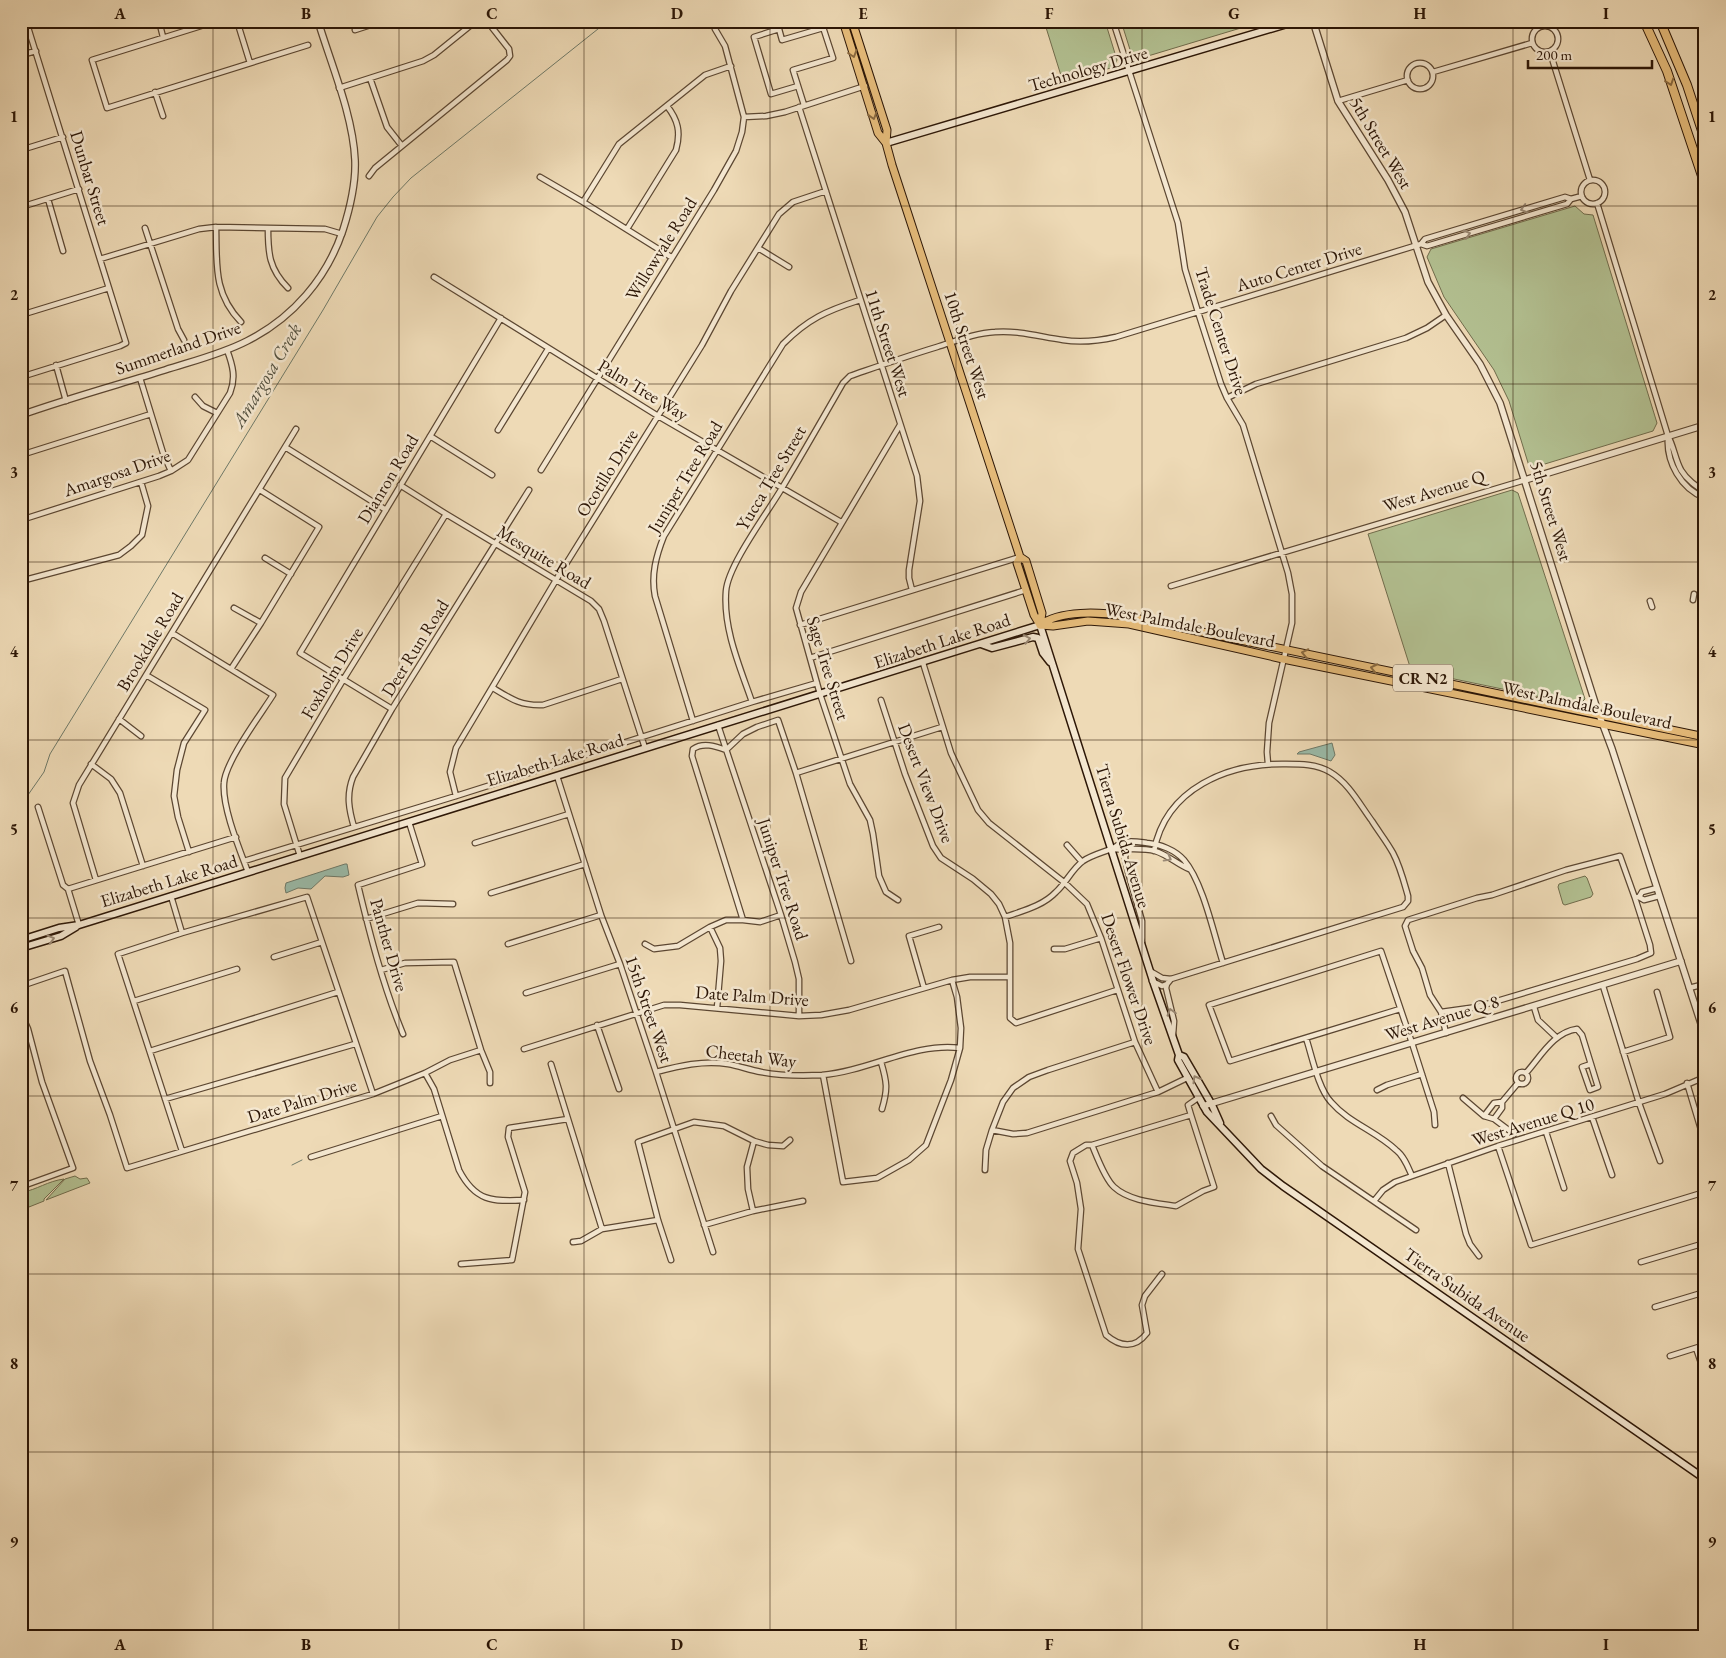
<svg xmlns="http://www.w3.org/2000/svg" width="1726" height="1658" font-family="'EB Garamond',serif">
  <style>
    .green { fill: #b3c192; stroke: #706c4c }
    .water { fill: #9abba9; stroke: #6e7968 }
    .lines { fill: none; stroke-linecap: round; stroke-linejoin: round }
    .stream { stroke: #6e7968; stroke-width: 1 }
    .minor-casing { stroke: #5c4732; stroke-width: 7 }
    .tertiary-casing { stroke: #5c4732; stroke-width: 8 }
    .secondary-casing { stroke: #2c1606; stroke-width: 9 }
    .primary-casing { stroke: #2c1606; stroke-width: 9 }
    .motorway-casing { stroke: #2c1606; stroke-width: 10 }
    .minor { stroke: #f4e7d0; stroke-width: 4.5 }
    .tertiary { stroke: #f4e7d0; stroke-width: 5.5 }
    .secondary { stroke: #f4e7d0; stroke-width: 6 }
    .primary { stroke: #e7bd7b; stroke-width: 7 }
    .motorway { stroke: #e7bd7b; stroke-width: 8 }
    .oneway { stroke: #8a6a40 }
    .oneway2 { stroke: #9a8975 }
    .grid { fill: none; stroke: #2c1606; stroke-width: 1; stroke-opacity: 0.55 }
    .labels { text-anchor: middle; stroke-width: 5; stroke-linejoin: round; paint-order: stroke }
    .shield { fill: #f4e7d0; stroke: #685543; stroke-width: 1 }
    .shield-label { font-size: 16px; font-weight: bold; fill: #2c1606 }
    .street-label { font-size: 18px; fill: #2c1606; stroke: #f4e7d0 }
    .water-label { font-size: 19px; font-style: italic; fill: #52503f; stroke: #f4e7d0 }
    .neatline { fill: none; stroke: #2c1606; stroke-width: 2 }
    .grid-label { font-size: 16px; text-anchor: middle; font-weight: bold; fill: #2c1606 }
  </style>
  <rect width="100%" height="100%" fill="#eedab6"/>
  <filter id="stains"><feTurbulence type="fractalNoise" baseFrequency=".004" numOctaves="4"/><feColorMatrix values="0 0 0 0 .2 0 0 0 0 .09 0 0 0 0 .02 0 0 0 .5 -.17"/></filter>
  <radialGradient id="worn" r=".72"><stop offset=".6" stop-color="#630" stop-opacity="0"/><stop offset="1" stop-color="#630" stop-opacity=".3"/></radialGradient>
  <path class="green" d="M1044,21h61l12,39 -3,7 -51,15z
    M1121,21h143l-126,38 -6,-3z
    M1575,206l9,8 9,1 64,208 -4,8 -118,36 -6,-1 -20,-65 -15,-31 -50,-73 -17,-40 4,-8z
    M1512,490l6,3 67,206 -6,6 -168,-35 -43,-136z
    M1585,876l2,2 6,16 -2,3 -26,8 -2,-1 -5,-17 1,-3z
    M75,1176l5,3 7,-1 3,5 -44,17 19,-21z
    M64,1179l-20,20v2l-15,6 -6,-15c13,-2 25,-11 41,-13z"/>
  <path class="water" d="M1332,743l3,12 -4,6 -21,-7h-13l2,-2z
    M345,864h2l2,11 -6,2 -18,-1 -14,13 -13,-1 -12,5 -1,-5 1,-5z"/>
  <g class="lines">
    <path class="stream" d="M21,805l23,-33 6,-18 273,-444 54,-93 16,-20 18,-19 197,-157
      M292,1165l10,-5"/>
    <g class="minor-casing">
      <path id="minor" d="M159,21l4,16
        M217,21l-125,39 15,48 201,-63
        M237,21l13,42
        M549,21l2,2 4,-2
        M1113,21l65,202 7,46 13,43 23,72 6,14 16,27 45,148 4,21v29l-23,100 -2,29 1,12
        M1532 39a13 13 0 1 1 26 0a13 13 0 1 1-26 0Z
        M355,30l28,-9
        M1550,52l40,128
        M21,55l15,-4
        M1407 76a13 13 0 1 1 26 0a13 13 0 1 1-26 0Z
        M1433,72l99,-29
        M370,78l17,49 15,19
        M798,86l-27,8 -17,-57 25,-8 3,11 41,-12
        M339,88l84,-27 11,-6 42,-34
        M155,92l8,24
        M1338,101l70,-21
        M804,105l-11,-35 40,-12 -12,-37
        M799,107l118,369 3,25 -11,69v8l3,12
        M744,117l22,-1 19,-4 80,-26
        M21,150l42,-13
        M369,176l6,-8 132,-108 3,-4 -1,-7 -22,-28
        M540,177l43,25 88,55
        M1581 192a12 12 0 1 1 24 0a12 12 0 1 1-24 0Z
        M48,199l15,52
        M583,202l36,-58 86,-69 26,-9
        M1597,203l71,233c6,11 7,23 13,34 6,10 15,16 24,22
        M21,207l58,-18
        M216,227c1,37 -3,66 25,95
        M145,228l33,101 6,11
        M268,228c0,25 1,41 20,60
        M627,229l49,-79c5,-18 2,-30 -9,-44
        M1421,244l4,-5 140,-42 6,2
        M758,248l31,19
        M100,259l99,-30 17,-2 109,2 17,5
        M434,277l224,139 183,106
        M21,315l88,-27
        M56,365l10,36
        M21,377l99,-31 6,-3 -100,-322
        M140,378l23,75 8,18
        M195,397l8,9 14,7
        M1227,398l29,-14 150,-46 21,-10 19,-13
        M498,430l50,-81
        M430,436l62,39
        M1668,437c-2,25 13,52 37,61
        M285,447l101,63
        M21,455l130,-41
        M541,470l173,-280 22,-39 6,-19 2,-15 -19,-71 -10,-17
        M400,485l46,29 145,87 8,8 5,12 41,127
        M21,520l138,-44 12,-5 17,-11 42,-67c6,-15 3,-27 -3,-43
        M265,558l26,16
        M21,581l98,-26 12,-9 11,-11 6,-29 -7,-24
        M1171,586l354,-106
        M1693,600l1,-6
        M1650,601l2,6
        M234,608l27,15
        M800,625l220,-68
        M172,633l101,62c-12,19 -48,67 -49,88 -2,24 15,65 24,89
        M810,658l216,-68
        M923,663l28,90 27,57 11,13 76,60 22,21 14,34 34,104 23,50
        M231,669l30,-46 58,-96 -59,-37
        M146,675l59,35 -21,33 -7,27 -3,26 4,21 11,35
        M493,688c18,11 28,18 50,17l79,-26
        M881,700l24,74 28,72 8,12 32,21 18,15 8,10 6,13 5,26v75l6,5 101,-33
        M752,702c-12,-35 -29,-73 -26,-111 2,-26 42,-79 56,-103 21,-35 41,-70 61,-105l7,-7c29,-10 57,-20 87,-29 19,-6 38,-14 58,-15 23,-2 46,5 68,8 18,3 35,1 53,-3l305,-93 6,2 140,-42 4,-5 11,-3
        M392,709l-92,-56 201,-335
        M119,719l22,17
        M693,721l-38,-125c-4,-21 1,-40 9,-60l119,-192c25,-25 43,-33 77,-44
        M718,725l63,190 14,47 4,17v37
        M91,764l20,15 9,14 23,73
        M796,773l146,-46
        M557,776l44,139 19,49 36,108 57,180
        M456,796l-6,-24 6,-24 100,-168 146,-235 29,-54 48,-77 14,-12 33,-11
        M38,807l25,78 5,4
        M354,827c-5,-17 -8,-32 -1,-50l39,-68 137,-219
        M475,843l94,-29
        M1067,845l15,17
        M1111,849c15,1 30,-2 44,2 13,4 22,13 34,18
        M1126,850l-1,8 3,14 14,49v21
        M300,856l-16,-52 1,-26 58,-98 103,-166
        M244,861l212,-65 296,-94 65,-19
        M96,880l-23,-77 6,-18 217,-356
        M1657,888l-15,4 -3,5 5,3 15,-4
        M68,889l168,-52
        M68,889l11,36
        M491,893l94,-29
        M171,896l11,37
        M1635,898l15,47 1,8 -14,6 -160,48 -36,5 -11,-17 -8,-27 -9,-17 -8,-25 3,-6 69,-22 15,-3 74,-25 54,-14 15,42 4,-1
        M898,900l-12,-8 -7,-16 -6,-42 -3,-14 -20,-36 -30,-90 -24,-86 5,-16 99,-167
        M1005,917c17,-6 38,-11 51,-25 10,-9 16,-23 27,-31 9,-6 18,-8 28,-12 4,-1 6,-4 10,-6 8,-3 18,-1 26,0 13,1 28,7 37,17 19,22 30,75 39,103
        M366,919l52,-16 35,1
        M743,920l-51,-164 1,-7c10,-7 22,-3 33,1l17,-16 14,-7 21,-7 18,53 55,188
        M710,927l10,21 1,13 -4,47
        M508,944l93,-29
        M645,944l9,5 24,-3 32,-19 16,-7h17l17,2 21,-7
        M1054,949h11l36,-11
        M274,957l48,-15
        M381,970l24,-7 49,-1 27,88 9,22v11
        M1150,971l12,7 9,1 232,-72 5,-6v-5c-4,-14 -8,-30 -15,-43 -6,-11 -14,-21 -21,-32 -12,-16 -23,-38 -42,-49 -13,-8 -30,-8 -44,-8 -58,-1 -120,24 -132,87
        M1171,979l-4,5 -1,4 8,33 -1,14
        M1152,981l10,5 5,-2
        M21,986l44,-15 25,90 20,54 17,53 246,-74 52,-21 25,-13 31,-10
        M1603,986l36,117 21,58
        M924,988l-15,-52 30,-9
        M1689,988l16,-4
        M526,993l94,-29
        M134,1001l103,-32
        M1534,1007l4,13 18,17
        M1400,1009l-170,52 -21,-56 172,-54 31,92
        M1441,1012l5,21
        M21,1013l7,16 14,53 31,86 -50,18 -2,-3
        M597,1025l22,64
        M403,1034c-20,-48 -33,-99 -45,-149l64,-21 -13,-42
        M1306,1038c6,18 12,50 25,64 18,21 45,29 65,48 8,6 12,17 16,26
        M1412,1043l22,69 1,13
        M524,1049l140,-44h16l119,11 22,-1 28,-5 103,-30 18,-3h39
        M150,1051l188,-59
        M1623,1052l47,-15 -13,-45
        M881,1062c6,20 7,27 1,47
        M551,1064l51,165
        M1516 1078a6 6 0 1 1 12 0a6 6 0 1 1-12 0Z
        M656,1072c23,-6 47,-12 72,-8 11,2 22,6 33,8 21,4 41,4 61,3 47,-4 93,-33 138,-27
        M425,1073l9,16 25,81c16,31 33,32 65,30
        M1526,1073c15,-17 28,-41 51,-44l5,6 16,52 -8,3 -8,-23 9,-3
        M823,1075l20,107 34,-4 32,-18 17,-15 25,-65 9,-32 1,-20 -4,-31 -5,-17
        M1687,1083l18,60
        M1377,1090l10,-5 35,-11
        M1463,1098l21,18 10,3 8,-11v-6l16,-19
        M165,1099l190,-55
        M1191,1115l-99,30c5,12 13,34 22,42 15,14 42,16 62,19l27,-15 11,-4 -23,-72 -3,-10 10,-7
        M1271,1116l5,9 46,41 94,64
        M1484,1116l10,-13 8,-1
        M1592,1117l20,58
        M1494,1119l20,15
        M992,1130l21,4 14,-1 131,-41 29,-14
        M1546,1132l18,56
        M1092,1145h-6l-13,8 -3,8 7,22 4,26 -3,40 28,86c14,12 29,14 41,-2l-5,-28 3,-9 17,-22
        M1498,1146l33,99 174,-53
        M182,1151l-64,-197 64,-21 125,-36 66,197
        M311,1157l131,-41
        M1448,1163l18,71 4,10 9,12
        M985,1170l1,-20 6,-20 11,-28 10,-14 16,-11 19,-7 87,-28
        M1374,1201l9,-11 12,-8 103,-36 167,-52 40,-17
        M753,1211l-5,-22 -1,-22 7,-26
        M704,1225l49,-14 50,-10
        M573,1242l8,-1 21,-12 56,-9
        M671,1260l-13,-40 -20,-78 56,-20 30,4 30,15 14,4 15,1 7,-6
        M1641,1262l64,-19
        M461,1264l51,-4 13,-68 -17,-55 1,-9 59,-9
        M1655,1307l50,-15
        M1696,1348l9,27
        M1670,1356l35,-11"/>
    </g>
    <g class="tertiary-casing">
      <path id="tertiary" d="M1313,21l25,80 50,79 17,32 23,70 18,33 34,49 20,39 97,306 15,40 93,287
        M21,415c48,-17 96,-30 144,-45 28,-9 57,-16 82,-29 46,-23 80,-63 96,-111 7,-22 13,-47 12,-70 -2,-45 -24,-96 -37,-139
        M1525,480l180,-55
        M1203,1106l478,-145"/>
    </g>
    <g class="secondary-casing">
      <path id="secondary" d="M886,143l411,-122
        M981,644l11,4 41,-11 5,1 5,15 7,9
        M21,940l38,-12 20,-3 961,-300 114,359 25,71 -1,5 29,52 54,57 22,17 422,293
        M21,948l40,-12 15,-9
        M1179,1055l5,2 28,48 8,18"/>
    </g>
    <g class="primary-casing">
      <path id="primary" d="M843,21l35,112 8,10
        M852,21l35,109 -1,13 6,22 128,392 -3,6 2,6 15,46 6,10
        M1020,557l6,4 16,52 -2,12
        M1040,625c20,-15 60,-13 85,-9l580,121
        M1040,625l13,1 35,-5 41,3 154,35 422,86"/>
    </g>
    <g class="motorway-casing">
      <path id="motorway" d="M1644,21l23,50 38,114
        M1660,21l27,64 18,55"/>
    </g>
    <use href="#minor" class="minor"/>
    <use href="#tertiary" class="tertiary"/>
    <use href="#secondary" class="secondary"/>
    <use href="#primary" class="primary"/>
    <use href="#motorway" class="motorway"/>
  </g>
  <defs><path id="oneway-chevron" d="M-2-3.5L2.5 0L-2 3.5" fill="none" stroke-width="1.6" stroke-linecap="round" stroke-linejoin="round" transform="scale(1.25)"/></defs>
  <g class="oneway">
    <use href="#oneway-chevron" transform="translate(853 54) rotate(72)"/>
    <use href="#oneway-chevron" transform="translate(1670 82) rotate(71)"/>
    <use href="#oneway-chevron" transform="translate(873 116) rotate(73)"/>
    <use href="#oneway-chevron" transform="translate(1305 653) rotate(-168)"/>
    <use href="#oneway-chevron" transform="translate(1374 668) rotate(-168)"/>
  </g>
  <g class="oneway2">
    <use href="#oneway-chevron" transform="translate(1524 209) rotate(164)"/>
    <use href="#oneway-chevron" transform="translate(1467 234) rotate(-17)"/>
    <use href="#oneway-chevron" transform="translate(1027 639) rotate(-11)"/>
    <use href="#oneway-chevron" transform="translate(1168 858) rotate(29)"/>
    <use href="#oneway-chevron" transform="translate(51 939) rotate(-17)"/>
    <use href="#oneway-chevron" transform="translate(1171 1012) rotate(-106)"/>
    <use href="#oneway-chevron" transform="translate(1196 1079) rotate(-120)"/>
  </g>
  <path class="grid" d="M213,21v1616M399,21v1616M584,21v1616M770,21v1616M956,21v1616M1142,21v1616M1327,21v1616M1513,21v1616M21,206h1684M21,384h1684M21,562h1684M21,740h1684M21,918h1684M21,1096h1684M21,1274h1684M21,1452h1684"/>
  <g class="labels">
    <rect class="shield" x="1393" y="664.5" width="60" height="27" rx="4"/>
    <g class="shield-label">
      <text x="1423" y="684">CR N2</text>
    </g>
    <g class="street-label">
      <text transform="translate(1088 69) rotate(-16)" y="6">Technology Drive</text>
      <text transform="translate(1381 143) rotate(59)" y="6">5th Street West</text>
      <text transform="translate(90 178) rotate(73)" y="6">Dunbar Street</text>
      <text transform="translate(661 249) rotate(-58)" y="6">Willowvale Road</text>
      <text transform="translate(1299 267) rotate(-17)" y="6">Auto Center Drive</text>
      <text transform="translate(1221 331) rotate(72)" y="6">Trade Center Drive</text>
      <text transform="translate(888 343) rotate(72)" y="6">11th Street West</text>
      <text transform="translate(967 345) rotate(72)" y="6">10th Street West</text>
      <text transform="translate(178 348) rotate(-19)" y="6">Summerland Drive</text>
      <text transform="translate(643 390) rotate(31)" y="6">Palm Tree Way</text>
      <text transform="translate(117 473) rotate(-19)" y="6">Amargosa Drive</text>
      <text transform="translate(607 473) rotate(-58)" y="6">Ocotillo Drive</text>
      <text transform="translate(685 477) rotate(-59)" y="6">Juniper Tree Road</text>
      <text transform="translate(771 478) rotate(-59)" y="6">Yucca Tree Street</text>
      <text transform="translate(388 479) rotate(-59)" y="6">Dianron Road</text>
      <text transform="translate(1434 491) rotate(-17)" y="6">West Avenue Q</text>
      <text transform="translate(1551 511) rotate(73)" y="6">5th Street West</text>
      <text transform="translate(544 557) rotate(31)" y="6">Mesquite Road</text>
      <text transform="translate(1190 625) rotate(11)" y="6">West Palmdale Boulevard</text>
      <text transform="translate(942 641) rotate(-18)" y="6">Elizabeth Lake Road</text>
      <text transform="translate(150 642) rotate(-59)" y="6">Brookdale Road</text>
      <text transform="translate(415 648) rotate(-58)" y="6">Deer Run Road</text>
      <text transform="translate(828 668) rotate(73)" y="6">Sage Tree Street</text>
      <text transform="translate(332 673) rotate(-59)" y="6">Foxholm Drive</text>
      <text transform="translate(1587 705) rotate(12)" y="6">West Palmdale Boulevard</text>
      <text transform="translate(555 760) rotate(-17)" y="6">Elizabeth Lake Road</text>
      <text transform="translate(926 783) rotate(69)" y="6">Desert View Drive</text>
      <text transform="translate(1123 836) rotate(73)" y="6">Tierra Subida Avenue</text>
      <text transform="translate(783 879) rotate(72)" y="6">Juniper Tree Road</text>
      <text transform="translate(169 881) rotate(-17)" y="6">Elizabeth Lake Road</text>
      <text transform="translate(389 945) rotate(74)" y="6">Panther Drive</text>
      <text transform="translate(1129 979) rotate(71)" y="6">Desert Flower Drive</text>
      <text transform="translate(752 996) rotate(4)" y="6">Date Palm Drive</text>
      <text transform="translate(649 1009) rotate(71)" y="6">15th Street West</text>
      <text transform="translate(1442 1018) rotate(-17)" y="6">West Avenue Q 8</text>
      <text transform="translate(751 1056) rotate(7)" y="6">Cheetah Way</text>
      <text transform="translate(302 1101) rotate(-17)" y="6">Date Palm Drive</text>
      <text transform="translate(1533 1122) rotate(-17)" y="6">West Avenue Q 10</text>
      <text transform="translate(1467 1295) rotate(35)" y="6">Tierra Subida Avenue</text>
    </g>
    <g class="water-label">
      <text transform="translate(266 375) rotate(-59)" y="7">Amargosa Creek</text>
    </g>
  </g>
  <rect width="1726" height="1658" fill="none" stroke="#eedab6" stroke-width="55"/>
  <path d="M1528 60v8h124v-8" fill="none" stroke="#2c1606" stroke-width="2.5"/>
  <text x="1536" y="60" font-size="15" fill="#2c1606" stroke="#f4e7d0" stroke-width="4" paint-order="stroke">200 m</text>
  <rect x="28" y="28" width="1670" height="1602" class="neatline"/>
  <g class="grid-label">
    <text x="120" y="19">A</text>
    <text x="306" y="19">B</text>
    <text x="492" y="19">C</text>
    <text x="677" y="19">D</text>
    <text x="863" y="19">E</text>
    <text x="1049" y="19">F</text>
    <text x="1234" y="19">G</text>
    <text x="1420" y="19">H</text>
    <text x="1606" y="19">I</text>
    <text x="14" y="122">1</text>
    <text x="1712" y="122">1</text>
    <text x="14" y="300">2</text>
    <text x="1712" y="300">2</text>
    <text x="14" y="478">3</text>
    <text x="1712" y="478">3</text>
    <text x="14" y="657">4</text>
    <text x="1712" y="657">4</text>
    <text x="14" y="835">5</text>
    <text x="1712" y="835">5</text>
    <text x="14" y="1013">6</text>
    <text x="1712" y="1013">6</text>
    <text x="14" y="1191">7</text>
    <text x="1712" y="1191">7</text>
    <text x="14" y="1369">8</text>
    <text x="1712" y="1369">8</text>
    <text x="14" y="1547">9</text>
    <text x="1712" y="1547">9</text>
    <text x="120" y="1650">A</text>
    <text x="306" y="1650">B</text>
    <text x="492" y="1650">C</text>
    <text x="677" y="1650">D</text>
    <text x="863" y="1650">E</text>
    <text x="1049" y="1650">F</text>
    <text x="1234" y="1650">G</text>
    <text x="1420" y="1650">H</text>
    <text x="1606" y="1650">I</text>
  </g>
  <rect width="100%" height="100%" filter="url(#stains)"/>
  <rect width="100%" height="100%" fill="url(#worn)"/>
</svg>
